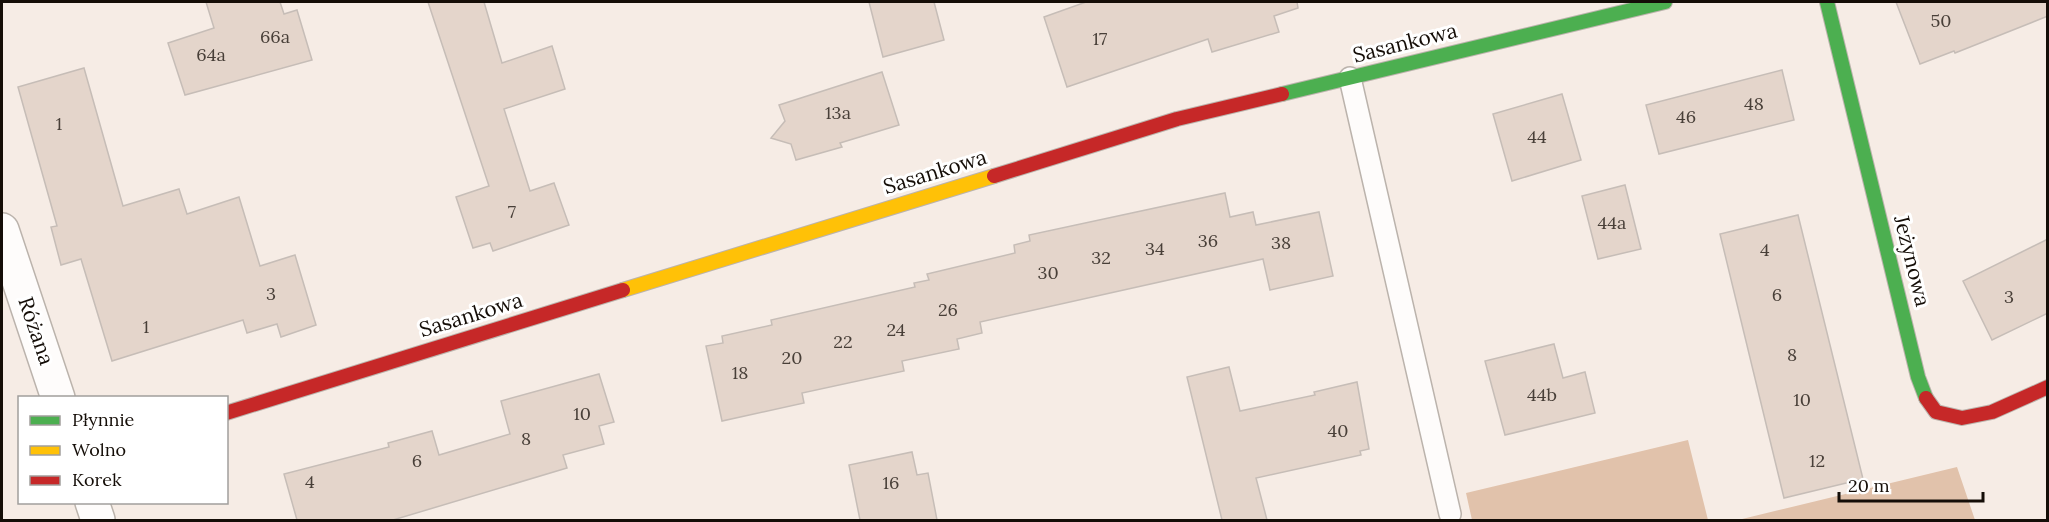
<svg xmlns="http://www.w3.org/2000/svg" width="2049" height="522" font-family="Lora,serif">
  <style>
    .forest { fill: #e1c2ab }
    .building { fill: #e4d5cb; stroke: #c6bdb7; stroke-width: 1.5 }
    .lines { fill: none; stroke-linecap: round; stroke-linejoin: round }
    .lane-casing { stroke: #bbb3ac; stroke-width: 24 }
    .street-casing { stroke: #bbb3ac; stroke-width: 36 }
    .fast-casing { stroke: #bbb3ac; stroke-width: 16 }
    .slow-casing { stroke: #bbb3ac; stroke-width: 16 }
    .jam-casing { stroke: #bbb3ac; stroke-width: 16 }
    .lane { stroke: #fefcfb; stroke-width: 21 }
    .street { stroke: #fefcfb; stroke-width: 33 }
    .fast { stroke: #4caf50; stroke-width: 14 }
    .slow { stroke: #ffc107; stroke-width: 14 }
    .jam { stroke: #c62828; stroke-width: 14 }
    .labels { text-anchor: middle; stroke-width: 6; stroke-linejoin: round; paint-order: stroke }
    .number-label { font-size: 18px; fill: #483f38 }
    .street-label { font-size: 21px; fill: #140d07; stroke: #fff }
  </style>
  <rect width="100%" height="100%" fill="#f6ece5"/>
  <path class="forest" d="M1688,440l20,80h-236l-6,-27z
    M1957,467l18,53h-237z"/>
  <path class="building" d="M206,2h74l4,12 13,-4 15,50 -127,35 -17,-52 46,-15z
    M428,2h56l18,61 50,-17 13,43 -61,20 26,82 24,-8 15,42 -76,26 -3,-8 -17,5 -17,-51 33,-11z
    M869,2h65l10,38 -61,17z
    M1086,2h211l1,6 -24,8 5,16 -67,20 -4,-13 -141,48 -23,-70z
    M1896,2h152v14l-93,37 -1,-2 -34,13z
    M84,68l39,138 56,-17 8,25 52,-17 21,69 35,-11 21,70 -35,12 -4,-13 -30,9 -4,-13 -131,41 -31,-102 -20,6 -10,-38 6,-1 -39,-139z
    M1782,70l12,50 -135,34 -13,-49z
    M882,72l17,53 -59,18 2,4 -46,13 -5,-16 -20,-6 14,-17 -6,-16z
    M1562,94l19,66 -69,21 -19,-67z
    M1625,185l16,64 -43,10 -16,-63z
    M1225,193l5,24 23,-5 3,13 63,-13 14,64 -63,14 -7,-31 -283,63 2,11 -25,6 2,10 -57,12 2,10 -102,22 2,10 -82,18 -16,-75 17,-3 -1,-7 50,-11 -1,-5 144,-33 -1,-4 15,-3 -2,-6 88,-21 -1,-8 16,-4 -1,-6z
    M1798,215l65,264 -79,19 -64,-264z
    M2048,239v74l-56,27 -29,-59z
    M1554,344l9,34 22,-6 10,41 -90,22 -20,-74z
    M1229,367l11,44 75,-16 -1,-3 43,-10 12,67 -9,2 1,4 -105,23 11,42h-45l-35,-143z
    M599,374l15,48 -15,4 5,18 -41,11 4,13 -174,52h-96l-13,-46 105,-27 -1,-4 44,-12 7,24 71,-21 -9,-33z
    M912,452l5,23 11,-2 9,47h-77l-11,-55z"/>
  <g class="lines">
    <g class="lane-casing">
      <path id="lane" d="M1350,78l100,436"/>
    </g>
    <g class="street-casing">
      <path id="street" d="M2,230l56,168
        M92,502l6,18"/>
    </g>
    <g class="fast-casing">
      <path id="fast" d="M1827,2l91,375 8,21
        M1282,94l383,-92"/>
    </g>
    <g class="slow-casing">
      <path id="slow" d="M623,290l371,-114"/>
    </g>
    <g class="jam-casing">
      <path id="jam" d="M994,176l183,-57 105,-25
        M1926,398l10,14 26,6 30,-6 56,-25
        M226,413l397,-123"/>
    </g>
    <use href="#lane" class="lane"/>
    <use href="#street" class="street"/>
    <use href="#fast" class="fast"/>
    <use href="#slow" class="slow"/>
    <use href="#jam" class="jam"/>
  </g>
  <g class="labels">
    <g class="number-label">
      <text x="1941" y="27">50</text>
      <text x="275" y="43">66a</text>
      <text x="1100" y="45">17</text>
      <text x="211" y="61">64a</text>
      <text x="1754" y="110">48</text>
      <text x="838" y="119">13a</text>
      <text x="1686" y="123">46</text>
      <text x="59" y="130">1</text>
      <text x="1537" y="143">44</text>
      <text x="512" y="218">7</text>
      <text x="1612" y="229">44a</text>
      <text x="1208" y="247">36</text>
      <text x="1281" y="249">38</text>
      <text x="1155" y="255">34</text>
      <text x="1765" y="256">4</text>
      <text x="1101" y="264">32</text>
      <text x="1048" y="279">30</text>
      <text x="271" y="300">3</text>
      <text x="1777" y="301">6</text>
      <text x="2009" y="303">3</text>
      <text x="948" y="316">26</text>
      <text x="146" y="333">1</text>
      <text x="896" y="336">24</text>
      <text x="843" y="348">22</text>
      <text x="1792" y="361">8</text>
      <text x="792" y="364">20</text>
      <text x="740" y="379">18</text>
      <text x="1542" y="401">44b</text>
      <text x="1802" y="406">10</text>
      <text x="582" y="420">10</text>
      <text x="1338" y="437">40</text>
      <text x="526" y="445">8</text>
      <text x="417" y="467">6</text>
      <text x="1817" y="467">12</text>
      <text x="310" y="488">4</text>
      <text x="891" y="489">16</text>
    </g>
    <g class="street-label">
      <text transform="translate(1405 43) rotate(-14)" y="7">Sasankowa</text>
      <text transform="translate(935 172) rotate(-17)" y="7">Sasankowa</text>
      <text transform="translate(1912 261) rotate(76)" y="7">Jeżynowa</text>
      <text transform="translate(471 315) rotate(-17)" y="7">Sasankowa</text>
      <text transform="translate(36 331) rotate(71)" y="7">Różana</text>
    </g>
  </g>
  <rect width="2049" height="522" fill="none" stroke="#140d07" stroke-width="6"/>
  <rect x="18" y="396" width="210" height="108" fill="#ffffff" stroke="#a19e9c" stroke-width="1.5"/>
  <rect x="30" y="416" width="30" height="9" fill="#4caf50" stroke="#a19e9c" stroke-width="1.5"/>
  <text x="72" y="426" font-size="18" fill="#140d07">Płynnie</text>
  <rect x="30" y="446" width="30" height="9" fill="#ffc107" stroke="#a19e9c" stroke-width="1.5"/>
  <text x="72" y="456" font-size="18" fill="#140d07">Wolno</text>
  <rect x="30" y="476" width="30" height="9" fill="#c62828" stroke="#a19e9c" stroke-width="1.5"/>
  <text x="72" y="486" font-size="18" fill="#140d07">Korek</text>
  <path d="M1839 492v9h144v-9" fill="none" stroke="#140d07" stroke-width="3"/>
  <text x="1848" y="492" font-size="18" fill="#140d07" stroke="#ffffff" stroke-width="4.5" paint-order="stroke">20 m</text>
</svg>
